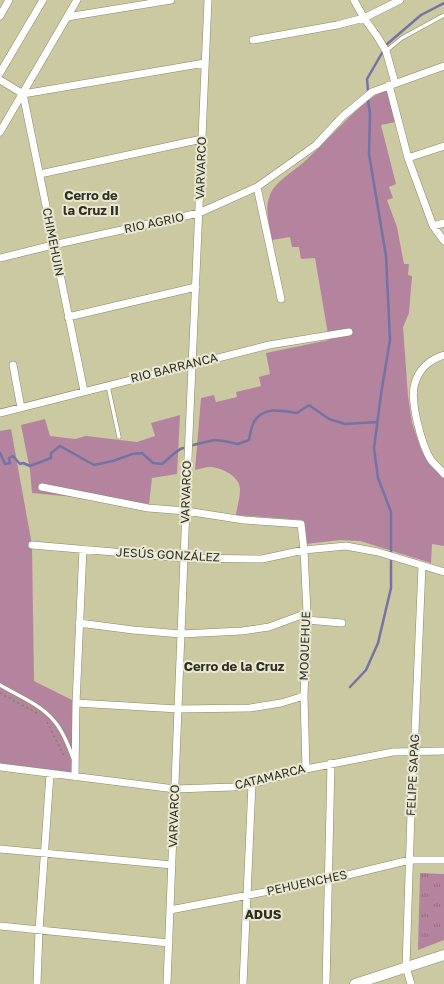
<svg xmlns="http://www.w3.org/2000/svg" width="444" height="984" font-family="'Golos Text',sans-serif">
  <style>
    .grass { fill: #b4849f }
    .park { fill: url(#park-tufts) }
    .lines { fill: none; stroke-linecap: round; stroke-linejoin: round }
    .stream { stroke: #7572a4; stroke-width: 2.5 }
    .lane-casing { stroke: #8b8963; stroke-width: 4.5 }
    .street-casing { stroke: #8b8963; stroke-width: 8 }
    .secondary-casing { stroke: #8b8963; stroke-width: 11 }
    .path { stroke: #818063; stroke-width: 1.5; stroke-dasharray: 2 3; stroke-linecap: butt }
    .lane { stroke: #fff; stroke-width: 3.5 }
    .street { stroke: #fff; stroke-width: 7 }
    .secondary { stroke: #fff; stroke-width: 10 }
    .labels { text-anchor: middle; stroke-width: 4; stroke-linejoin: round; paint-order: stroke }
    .street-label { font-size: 12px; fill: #302f1f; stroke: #e9e8d4 }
    .neighbourhood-label { font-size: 13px; font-weight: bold; fill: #302f1f; stroke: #e9e8d4 }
  </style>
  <defs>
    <pattern id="park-tufts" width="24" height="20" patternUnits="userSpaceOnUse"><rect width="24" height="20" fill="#b4849f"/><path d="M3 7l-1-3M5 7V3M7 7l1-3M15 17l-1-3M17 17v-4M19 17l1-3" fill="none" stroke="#936c81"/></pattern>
  </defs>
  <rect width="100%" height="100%" fill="#cbc9a1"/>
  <path class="grass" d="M387,88l9,34 -15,3 15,59 -7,3 4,11 -6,2 10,27 7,37h5l-1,11 4,1 -3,37 -6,14 5,69 4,27 9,26 9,15 14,14v68l-12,-2 -1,19 -71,-22 -20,-1 -34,4 -1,-20 -3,-4 -66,-5c1,-8 4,-17 4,-25 1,-13 -19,-23 -30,-23 -5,0 -10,2 -15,3l6,-72 13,-3 2,7 21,-5 -1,-5 25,-6 -2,-9 11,-3 -4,-21 63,-13 -14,-82 -14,1 -2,-12h-7l-2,-10 -18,3c-2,-14 -8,-31 -2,-45 4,-13 26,-25 35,-34 28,-25 50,-55 82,-73z
    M180,415l-3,59 -25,4 -3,26 -117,-11 -2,-23 -9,-45 24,-6 5,17 25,3 11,-3 51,6 18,-6 -4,-13z
    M11,429l21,116 2,136 40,20 -1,73 -73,-10v-333z"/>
  <path class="park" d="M420,873l24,1v66l-26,10z"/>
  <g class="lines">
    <path class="stream" d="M386,45l35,-30 23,-12
      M368,91l-1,-12 15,-26
      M368,100l2,14 -1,40 17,102 4,84 -9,54 -7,54 4,30 13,34v42
      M193,445l21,-5 10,1 14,3 11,-4c1,-6 3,-17 7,-21 10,-13 28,-8 41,-6l12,-8 20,14 16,5 32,-2
      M0,453l5,11 5,-1 -1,-5 4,-2 7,8 3,-1 7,3 21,-8v-5l9,-7 34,19 19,-4 19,-7 10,-1 11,10 9,1c7,-5 14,-14 21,-16
      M350,687l16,-17 12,-27 13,-55v-27"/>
    <g class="lane-casing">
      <path id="lane" d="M386,51l16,-13 42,-23
        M108,386l11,51
        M0,685c20,12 45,21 58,41 7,10 11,21 15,32"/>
    </g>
    <g class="street-casing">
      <path id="street" d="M354,0l10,18 13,18 9,15 9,32
        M0,16l9,-16
        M67,17l104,-17
        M253,40l84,-15 27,-7 36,-18
        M0,73l43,-73
        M0,80l23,14
        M389,85l19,73 25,68 11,15
        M23,94l61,297
        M23,94l182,-31
        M0,132l77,-132
        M408,158l36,-12
        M40,174l162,-35
        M257,187l24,112
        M433,226l11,-3
        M0,258l53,-13 146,-32 58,-26 59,-42 26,-28 30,-25 72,-26
        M68,317l128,-30
        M444,355c-14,4 -25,14 -29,28 -6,17 7,63 16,77 4,5 9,9 13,14
        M13,365l8,43
        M0,413l269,-68 80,-13
        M42,487l106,21 38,3 58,9 57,4 3,26 3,63 -3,83 2,73
        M32,545l152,13 78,1 42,-9 42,-4 32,6 66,20
        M306,620l36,3
        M79,623l54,7 48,4 61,-3 27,-4 38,-14
        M76,703l102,6 72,-1 31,-5 23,-7
        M0,767l175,22 58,-2 19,-3 54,-15 87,-17 51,-1
        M75,777l1,-74 7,-154
        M0,849l172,16
        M170,910l157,-30 83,-20h34
        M0,926l169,17
        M37,984l2,-54 11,-156
        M167,984l21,-526 20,-458
        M243,984l9,-200
        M326,984l5,-221
        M411,984l-5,-17 7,-216 2,-19 7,-166"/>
    </g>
    <g class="secondary-casing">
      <path id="secondary" d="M355,984l89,-29"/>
    </g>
    <path class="path" d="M0,693l37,20
      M47,722l18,36"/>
    <use href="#lane" class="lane"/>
    <use href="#street" class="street"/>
    <use href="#secondary" class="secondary"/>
  </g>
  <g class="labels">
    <g class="street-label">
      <text transform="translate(201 168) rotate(-88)" y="4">VARVARCO</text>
      <text transform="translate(154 223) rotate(-12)" y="4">RIO AGRIO</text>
      <text transform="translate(53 242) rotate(79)" y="4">CHIMEHUIN</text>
      <text transform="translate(174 368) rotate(-14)" y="4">RIO BARRANCA</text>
      <text transform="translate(186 492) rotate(-88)" y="4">VARVARCO</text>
      <text transform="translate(168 555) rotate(3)" y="4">JESÚS GONZÁLEZ</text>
      <text transform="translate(305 646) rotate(-88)" y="4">MOQUEHUE</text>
      <text transform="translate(413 775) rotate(-87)" y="4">FELIPE SAPAG</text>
      <text transform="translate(270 777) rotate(-14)" y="4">CATAMARCA</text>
      <text transform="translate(174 816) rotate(-88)" y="4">VARVARCO</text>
      <text transform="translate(307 883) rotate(-12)" y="4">PEHUENCHES</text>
    </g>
    <g class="neighbourhood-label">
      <text x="91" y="200">Cerro de<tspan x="91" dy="15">la Cruz II</tspan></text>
      <text x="234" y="671">Cerro de la Cruz</text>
      <text x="263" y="919">ADUS</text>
    </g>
  </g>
</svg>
